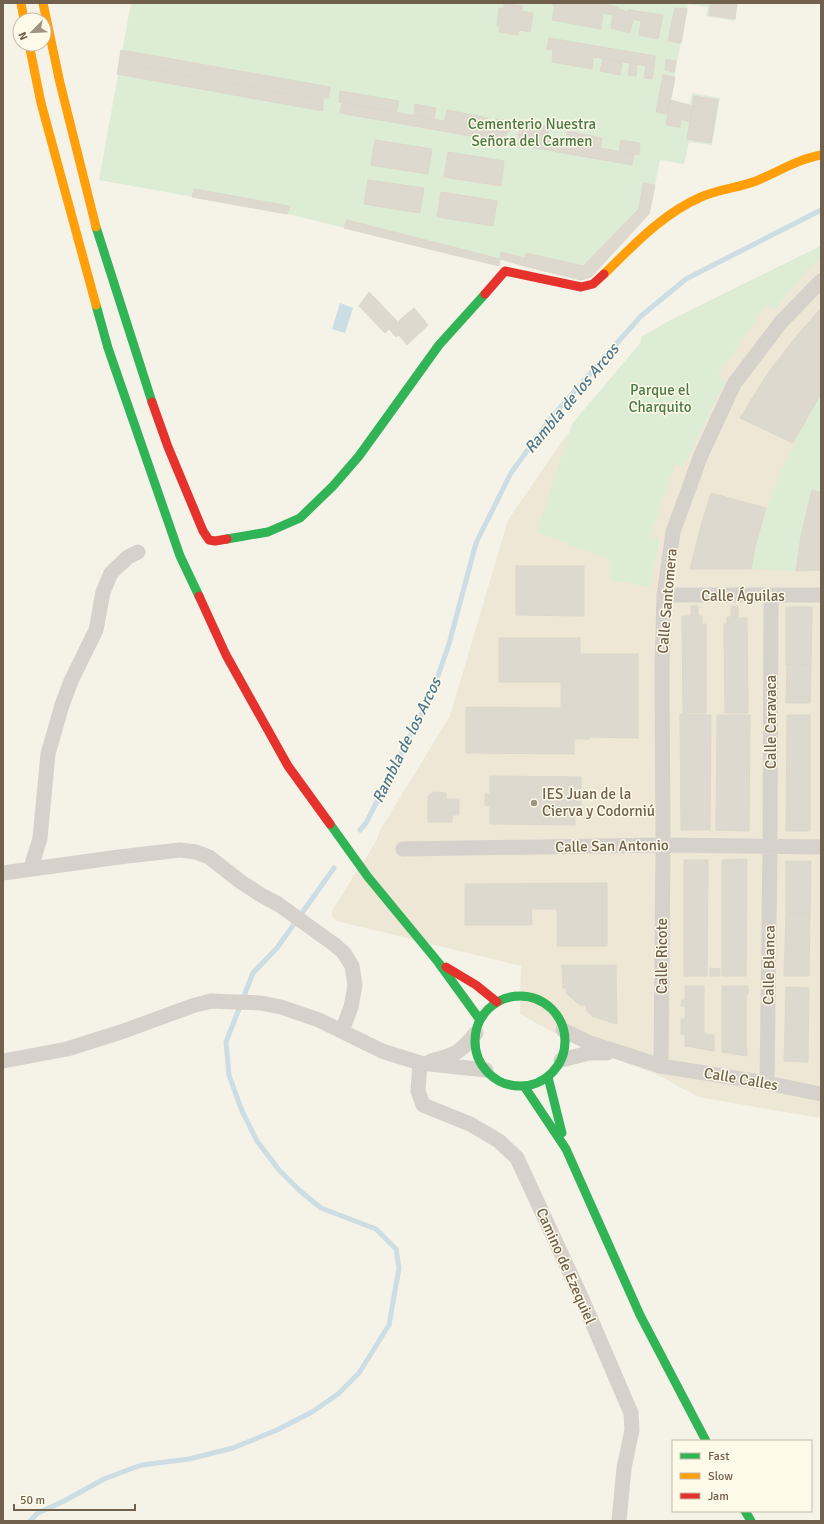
<svg xmlns="http://www.w3.org/2000/svg" width="824" height="1524" font-family="Signika,sans-serif">
  <style>
    .residential { fill: #eee7d6 }
    .green { fill: #ddecd4 }
    .water { fill: #ccdde4 }
    .lines { fill: none; stroke-linecap: round; stroke-linejoin: round }
    .stream { stroke: #ccdde4; stroke-width: 5 }
    .building { fill: #ded9ce; stroke: #ddd7cb }
    .street { stroke: #d7d1cb; stroke-width: 15 }
    .fast { stroke: #30b455; stroke-width: 9 }
    .slow { stroke: #ff9f0a; stroke-width: 9 }
    .jam { stroke: #e5322d; stroke-width: 9 }
    .poi-dot { fill: #9f9382; stroke: #fefae9; stroke-width: 1.5 }
    .labels { text-anchor: middle; stroke-width: 3; stroke-linejoin: round; paint-order: stroke }
    .park-label { font-size: 15px; fill: #4c7b47; stroke: #fefae9 }
    .street-label { font-size: 15px; fill: #71604b; stroke: #fefae9 }
    .poi-label { font-size: 15px; fill: #71604b; stroke: #fefae9; text-anchor: start }
    .water-label { font-size: 16px; font-style: italic; fill: #4d7890; stroke: #fefae9 }
  </style>
  <rect width="100%" height="100%" fill="#f5f2e8"/>
  <path class="residential" d="M821,246v872l-123,-21 -38,-21 -89,-36 -24,-11 -25,-14 -2,-1 1,-48 -184,-45 -5,-4v-4l1,-4 25,-40 8,-11 10,-17 6,-14 68,-111 58,-196 52,-76 81,-102v-5l28,-16z"/>
  <path class="green" d="M131,3h606l-3,18 -28,-5 2,-9 -20,-3 -18,96 20,4 2,-11 28,5 -8,47 -23,-3 -5,22 -24,-4 -11,54 -58,63 -10,3 -81,-21 -1,7 -211,-52 -189,-34z
    M821,246v11l-15,14 -32,39 -8,-5 -48,70 7,6 -42,86 -8,-3 -25,72 9,3 -9,48 -40,-7 -1,-21 -72,-27 35,-108 69,-82v-5l28,-16z
    M821,393v100l-9,-3 -11,46 -5,35 -45,-2c12,-65 38,-118 70,-176z"/>
  <path class="water" d="M340,303l13,5 -8,25 -13,-4z"/>
  <g class="lines">
    <path class="stream" d="M360,830l6,-7 66,-130 17,-49 27,-101 35,-70 40,-55 90,-102 45,-37 135,-69
      M30,1521l8,-8 26,-12 40,-22 29,-11 9,-3 47,-6 44,-11 44,-18 35,-18 26,-18 21,-21 30,-48 10,-57 -3,-19 -20,-20 -55,-21 -22,-18 -20,-20 -22,-29 -15,-30 -13,-36 -3,-33 27,-69 24,-25 57,-80"/>
  </g>
  <path class="building" d="M504,3l19,3 -1,5 11,2 -3,19 -11,-2 -1,5 -19,-3 1,-5 -3,-1 2,-18 5,1z
    M553,3h43l23,4v2l9,3 1,-2 34,5 -5,24 -19,-4 2,-14 -8,-2 -3,14 -19,-5 2,-13 -10,-2 -2,16 -49,-9 3,-14 -2,-1z
    M711,3h26l-2,16 -26,-4z
    M675,8l12,1 -6,34 -13,-2z
    M549,38l106,18 -1,11 -61,-10 -1,12 -40,-7 1,-12 -6,-1z
    M121,50l209,37 -2,11h-5v2l-204,-37z
    M603,59l19,3 -2,13 -20,-4z
    M666,59l10,2 -2,11 -9,-2z
    M119,63l204,37v11l-206,-37z
    M630,63l7,1 -1,12 -8,-1z
    M646,65l8,2 -2,12 -8,-1z
    M663,75l12,2 -7,37 -12,-2z
    M340,91l59,10 -3,11 -57,-10z
    M694,96l24,4 -7,43 -24,-4z
    M670,100l23,6 -3,16 -9,-3 -1,8 -14,-2z
    M342,103l165,29 -2,10 -165,-29z
    M415,104l21,4 -2,11 -20,-4z
    M447,110l41,8 -2,10 -41,-8z
    M496,119l15,2 -2,11 -15,-2z
    M521,122l28,5 -2,12 -28,-5z
    M568,131l34,7 -2,10 -34,-6z
    M519,134l115,20 -2,11 -114,-20z
    M375,140l57,9 -4,25 -57,-9z
    M621,140l19,3 -1,12 -20,-4z
    M448,152l56,9 -3,25 -57,-9z
    M368,180l56,8 -4,25 -56,-9z
    M643,183l12,2 -6,29 -58,63 -10,3 -57,-14 2,-13 57,13 56,-57z
    M194,189l96,17 -3,8 -95,-17z
    M441,192l56,9 -4,25 -56,-9z
    M347,220l153,39 -1,7 -155,-38z
    M501,252l24,6 -1,8 -24,-7z
    M369,292l28,29 -12,12 -26,-27z
    M414,308l14,17 -21,20 -8,-10 -3,2 -7,-8z
    M821,308v85l-28,50 -53,-25 28,-45 27,-35z
    M812,490l9,3v77l-25,1 5,-35z
    M711,493l55,15 -11,39 -4,22h-61l12,-47z
    M516,566h68v50l-68,-1z
    M691,606h7v10h4v8h4v89h-23l-1,-97h9z
    M731,606h7v12h9l1,95h-23l-1,-89h3v-7h4z
    M786,607h26l-1,58h-25z
    M499,638h81v16h58v84l-49,-1v2h-15v15l-108,-1v-46l95,1v-26h-62z
    M787,664l24,1 -1,38h-24z
    M680,714l31,1 -1,115h-29z
    M717,715h33l-1,116 -33,-1z
    M787,715h23v116h-24z
    M490,776l91,1v28h-6v20l-85,-1v-18l-5,-1v-11h5z
    M434,792l12,1v6h13v16h-7v7h-24v-26z
    M747,859l-1,117h-24v-116z
    M684,860h24l-1,116h-23z
    M786,861h25l-1,53h-24z
    M607,883v63h-50v-37h-26l1,16h-67v-41z
    M786,914h24l-1,62h-25z
    M562,965h54l1,59 -19,-6v-1h-5l-6,-6 -1,-6h-6l-14,-12v-5h-3z
    M710,968l10,1v7h-10z
    M685,986h19v48l10,1v16l-29,-5v-12h-4v-15h4v-13h-4l1,-6h3z
    M722,986h26v8h-2v54h1v8l-25,-4z
    M786,987l23,1 -1,74 -24,-1z"/>
  <g class="lines">
    <path class="street" d="M664,595h157
      M403,849l260,-4 158,2
      M31,868l9,-30 8,-84 14,-49 9,-24 25,-51 7,-38 8,-19 17,-16 10,-5
      M3,873l116,-16 61,-7 16,2 13,5 32,25 20,13 17,9 57,41 9,8 8,13 3,19 -4,22 -9,24
      M563,1030l27,13 71,23 106,17 54,11
      M561,1060l28,-7h18
      M3,1061l64,-12 54,-17 71,-26 19,-5 50,2 20,4 38,13 63,31 38,12 66,7
      M431,1061c24,-6 29,-8 45,-28
      M420,1063l-2,28 5,14 47,19 29,17 18,17 66,143 48,112 1,17 -8,38 -5,53
      M661,1066l2,-221 -1,-177 2,-73 9,-63 28,-77 33,-71 47,-62 40,-41
      M767,1083l3,-236 1,-251"/>
    <path class="fast" d="M96,227l56,175
      M96,305l12,43 72,208 19,40
      M227,539l41,-7 32,-14 33,-32 26,-30 80,-111 46,-51
      M330,824l38,53 70,85 42,58
      M475 1041a45 45 0 1 1 90 0a45 45 0 1 1-90 0Z
      M548,1077l14,56
      M524,1086l42,63 74,166 66,126
      M745,1511l6,10"/>
    <path class="slow" d="M21,3l3,17
      M43,3l17,80 36,144
      M29,44l12,59 55,202
      M604,274c30,-29 58,-60 97,-77 18,-8 37,-9 55,-16 22,-9 42,-22 65,-26"/>
    <path class="jam" d="M485,294l20,-23 76,16 12,-3 11,-10
      M152,402l16,45 35,84 6,9 6,1 12,-2
      M199,596l27,59 62,111 42,58
      M446,967l30,18 21,17"/>
  </g>
  <circle class="poi-dot" cx="534" cy="803" r="4"/>
  <g class="labels">
    <g class="park-label">
      <text x="532" y="129">Cementerio Nuestra<tspan x="532" dy="17">Señora del Carmen</tspan></text>
      <text x="660" y="395">Parque el<tspan x="660" dy="17">Charquito</tspan></text>
    </g>
    <g class="street-label">
      <text x="743" y="601">Calle Águilas</text>
      <text transform="translate(667 601) rotate(-85)" y="5">Calle Santomera</text>
      <text transform="translate(771 722) rotate(-90)" y="5">Calle Caravaca</text>
      <text transform="translate(612 846) rotate(-1)" y="5">Calle San Antonio</text>
      <text transform="translate(662 956) rotate(-90)" y="5">Calle Ricote</text>
      <text transform="translate(769 965) rotate(-89)" y="5">Calle Blanca</text>
      <text transform="translate(741 1079) rotate(10)" y="5">Calle Calles</text>
      <text transform="translate(566 1266) rotate(66)" y="5">Camino de Ezequiel</text>
    </g>
    <g class="poi-label">
      <text x="542" y="799">IES Juan de la<tspan x="542" dy="17">Cierva y Codorniú</tspan></text>
    </g>
    <g class="water-label">
      <text transform="translate(571 398) rotate(-50)" y="6">Rambla de los Arcos</text>
      <text transform="translate(406 740) rotate(-64)" y="6">Rambla de los Arcos</text>
    </g>
  </g>
  <rect width="824" height="1524" fill="none" stroke="#71604b" stroke-width="8"/>
  <rect x="672" y="1440" width="140" height="72" fill="#fefae9" stroke="#c6bcaa"/>
  <rect x="680" y="1453" width="20" height="6" fill="#30b455" stroke="#c6bcaa"/>
  <text x="708" y="1460" font-size="12" fill="#71604b">Fast</text>
  <rect x="680" y="1473" width="20" height="6" fill="#ff9f0a" stroke="#c6bcaa"/>
  <text x="708" y="1480" font-size="12" fill="#71604b">Slow</text>
  <rect x="680" y="1493" width="20" height="6" fill="#e5322d" stroke="#c6bcaa"/>
  <text x="708" y="1500" font-size="12" fill="#71604b">Jam</text>
  <g transform="translate(32 32) rotate(246)"><circle r="19" fill="#fefae9" stroke="#c6bcaa"/>
  <path d="M0-3L7 15L0 10L-7 15Z" fill="#9f9382"/>
  <text y="-6" font-size="11" font-weight="bold" text-anchor="middle" fill="#71604b">N</text>
  </g>
  <path d="M14 1504v6h121v-6" fill="none" stroke="#71604b" stroke-width="2"/>
  <text x="20" y="1504" font-size="12" fill="#71604b" stroke="#fefae9" stroke-width="3" paint-order="stroke">50 m</text>
</svg>
